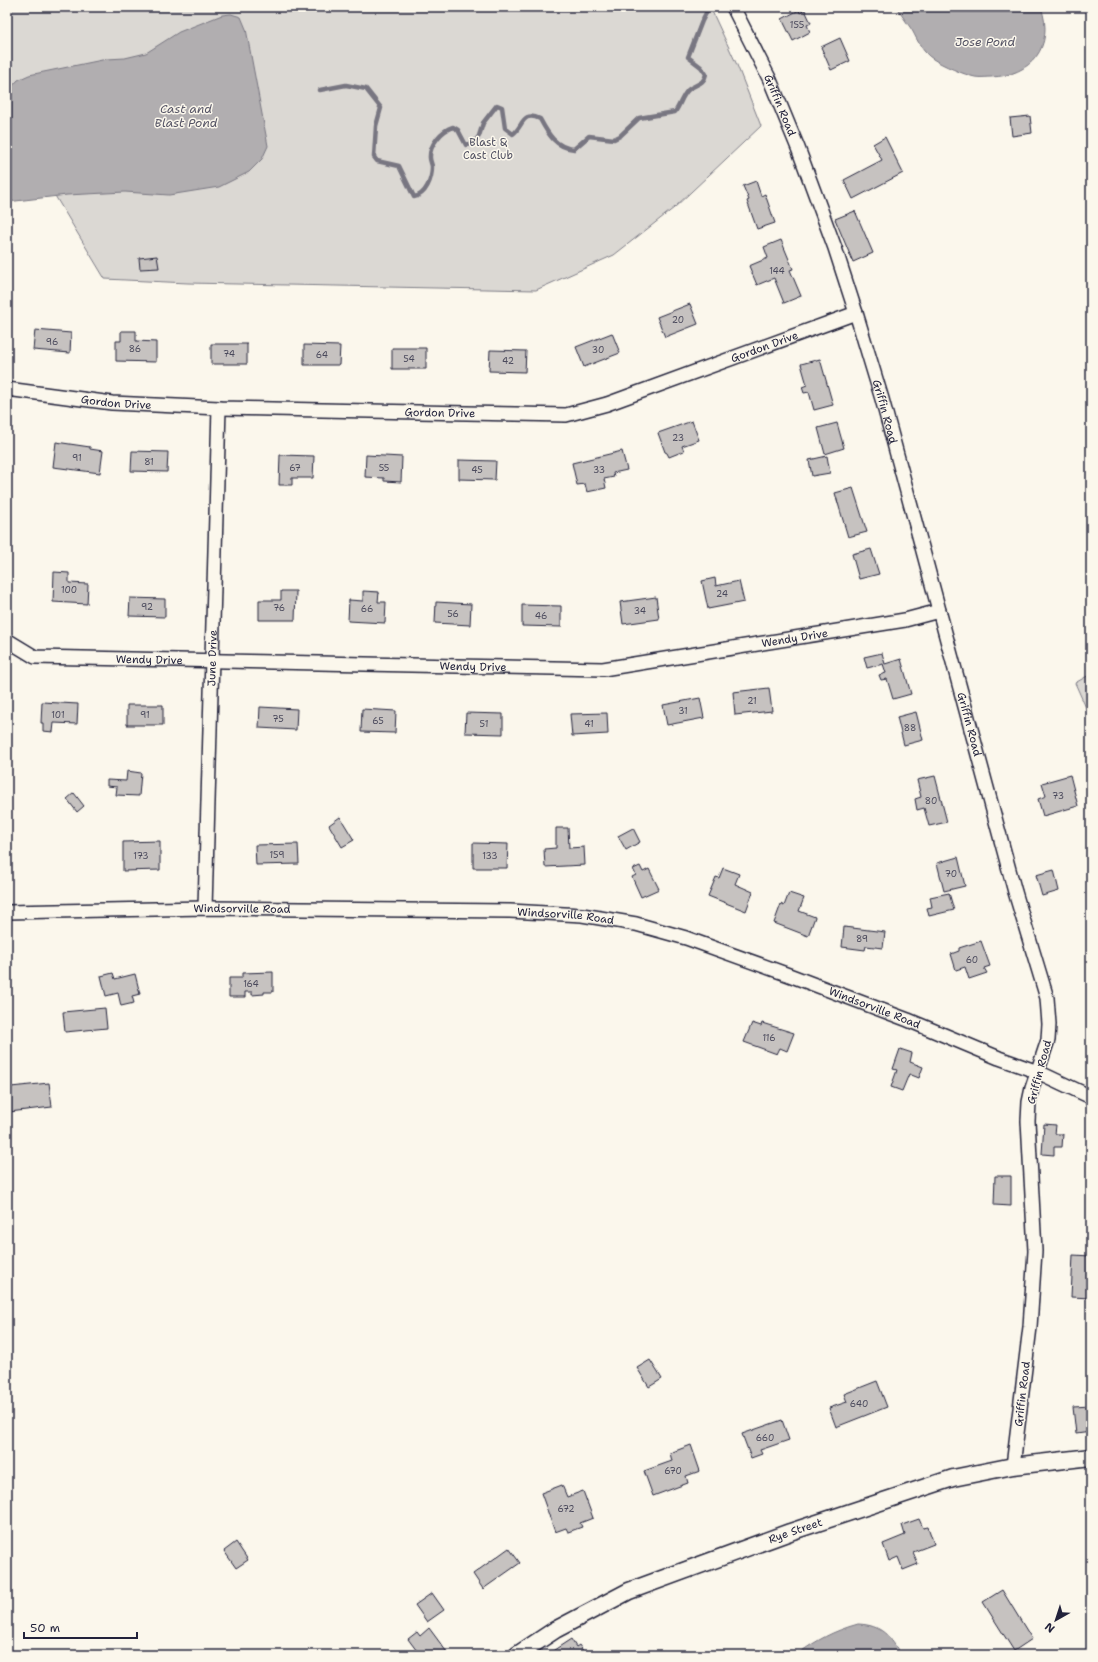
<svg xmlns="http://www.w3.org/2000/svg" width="1098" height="1662" font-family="'Shantell Sans',sans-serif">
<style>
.green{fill:#dbd8d3;stroke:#7e7d87}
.water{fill:#b1aeb0;stroke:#787681}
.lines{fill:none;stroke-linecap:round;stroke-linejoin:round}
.stream{stroke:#787681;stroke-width:4.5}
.building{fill:#c6c2c0;stroke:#22223b}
.minor-casing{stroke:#22223b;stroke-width:16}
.tertiary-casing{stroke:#22223b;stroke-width:19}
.minor{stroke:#fbf7ec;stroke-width:13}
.tertiary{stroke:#fbf7ec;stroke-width:16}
.labels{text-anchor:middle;stroke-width:3;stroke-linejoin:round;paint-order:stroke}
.number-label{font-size:9px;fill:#4b4a5c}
.street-label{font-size:11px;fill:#22223b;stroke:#fbf7ec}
.park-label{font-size:11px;fill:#505061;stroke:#fbf7ec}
.water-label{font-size:12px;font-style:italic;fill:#545364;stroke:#fbf7ec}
</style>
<rect width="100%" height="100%" fill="#fbf7ec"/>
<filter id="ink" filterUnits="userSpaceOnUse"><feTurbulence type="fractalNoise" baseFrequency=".025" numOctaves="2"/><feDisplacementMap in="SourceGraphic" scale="8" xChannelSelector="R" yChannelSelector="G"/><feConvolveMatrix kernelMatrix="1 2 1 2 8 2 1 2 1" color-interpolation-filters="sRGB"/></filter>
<g filter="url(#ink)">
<path class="green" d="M7,7H710L737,65L761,126L674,208L614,255L536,290L188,283L105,279L36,164H7Z
M1091,674V719L1075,683Z"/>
<path class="water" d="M896,7H1041C1055,47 1031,76 991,77C986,77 980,78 975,77C965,75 942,65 933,59C922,52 918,41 912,30C907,22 901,15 896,7Z
M231,14L241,17L246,29L268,146L262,159L249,172L219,187L169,195L125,192L67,195L7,202V92L18,80L29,75L107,59L125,58L146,53L179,32L222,15Z
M858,1624C882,1625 890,1636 901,1655H796C817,1640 833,1631 858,1624Z"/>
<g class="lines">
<path class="stream" d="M320,90L346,85L366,89L381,108L376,126L374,157L377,161L399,166L414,197C426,195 432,179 432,167C432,164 430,161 430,158C429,145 442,130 453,127L458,130L466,145L474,143L479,136L483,123L497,105L502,107L505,128L513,134C523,127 522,110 540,119C548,134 556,148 574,149L589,136L614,139L620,136L639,118L675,112C680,105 682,96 688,90C695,84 704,85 706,74L701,67L688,57L702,21L709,7"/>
</g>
<path class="building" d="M799,10L800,13L805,10L811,23L807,25L810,32L793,41L782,19Z
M840,38L850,61L831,70L821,47Z
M1030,116L1032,133L1012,136L1010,118Z
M885,137L903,173L853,199L844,180L882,160L873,144Z
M756,181L761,196L765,194L775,223L757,229L747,201L749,200L743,186Z
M855,211L873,253L853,262L835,219Z
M781,240L793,269L790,270L801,296L784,303L774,278L757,285L749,266L768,258L764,247Z
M157,256L159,268L140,269L139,258Z
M690,304L698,324L665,337L657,317Z
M35,330L71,333L70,353L33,350Z
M121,331H136V341L156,342V362L116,361V341H121Z
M612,333L620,353L584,367L576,347Z
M211,344H247V364H211Z
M304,345L340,346L339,365H304Z
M392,348H426V369H392Z
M490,350L526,351L525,372L489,371Z
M820,359L833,405L814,410L809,392L804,393L802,387L807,385L801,364Z
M692,421L699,440L682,446L684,451L669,457L667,453L665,452L658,433Z
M837,423L844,448L825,454L818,428Z
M56,442L90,447V449L103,451L100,473L53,467Z
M132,451L168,452L167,472L131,471Z
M622,451L627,470L613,473L614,477L604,479L606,488L587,492L585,484L577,485L572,463Z
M280,455L314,456L313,478H292V485H279Z
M366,455L402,457L401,482L384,481V478L365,477Z
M827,456L830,473L812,476L809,460Z
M459,460L496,461L495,480L459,479Z
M853,488L867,532L848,537L835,493Z
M871,549L879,574L859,579L852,554Z
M54,572L69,573V583L88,584L87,604L53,602Z
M715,578L716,586L739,581L744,602L708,609L702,581Z
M281,591H296L295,620H259V600H281Z
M363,591L379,592L378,602H386L385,623L348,621L349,600L363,601Z
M656,597L659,619L623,624L620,602Z
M130,598L165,599V617L129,616Z
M436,602L471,604L470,625L435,623Z
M522,605L561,606V627L522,626Z
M882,653L885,664L901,659L911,694L893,699L887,679L881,680L879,675L886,673L883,664L867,668L864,657Z
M769,688L772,711L735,715L733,692Z
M700,698L704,718L667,725L663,705Z
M42,702L78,704L77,724L54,723L53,732L43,731V723H41Z
M127,705H163V725H127Z
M260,707L297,709L296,730L259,728Z
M362,709L396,711L395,733L361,732Z
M916,712L923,740L904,745L897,717Z
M466,713L503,714V734L465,733Z
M607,713L608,734L572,736L570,714Z
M127,771L141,773L139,796L116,795L117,787L107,786V780L126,781Z
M1070,775L1078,806L1043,816L1038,799L1046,796L1042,783Z
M935,776L947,822L929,826L924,808L917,810L915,799L921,797L917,780Z
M74,793L84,806L77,812L67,799Z
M340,817L354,840L342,847L329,825Z
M556,828H568L569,848L584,847L585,865L545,867L544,849L556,848Z
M633,828L640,842L626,850L618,836Z
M160,841V870L123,871V842Z
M473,843L508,844L507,868H473Z
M298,844L299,864L256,865L255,845Z
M958,857L965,886L944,891L937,863Z
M640,866L643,872L649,869L659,889L641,897L632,877L636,875L633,869Z
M723,868L739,874L735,884L753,892L746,911L708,896L716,877L719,878Z
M1054,870L1059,891L1042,896L1036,875Z
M789,893L804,898L799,911L815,917L808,936L774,923L781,904L784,906Z
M949,893L954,910L929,916L927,908L932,907L930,897Z
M844,927L885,932L883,948L866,946L865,950L842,947Z
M981,941L990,966L984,968L987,973L969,979L965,967L956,970L951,954L959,951V948Z
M273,972V992H264V994L252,995V992H245V997H229V978H242V973Z
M113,973L115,979L135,974L140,994L132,996L134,1003L121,1006L118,993L106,996L101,976Z
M105,1008L107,1028L65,1032L63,1012Z
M752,1023L761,1026L762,1023L794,1033L787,1051L780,1048L777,1054L744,1042Z
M900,1049L912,1053L910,1062L923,1067L919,1078L909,1074L902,1091L891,1087L897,1070L893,1069Z
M7,1052L11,1087L49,1083L52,1107L9,1112L7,1097Z
M1044,1124L1056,1125L1055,1134H1063L1062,1147H1054V1155L1042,1154Z
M995,1176H1011V1206L994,1205Z
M1073,1255L1091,1256V1298L1071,1297Z
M650,1360L662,1379L649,1387L637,1368Z
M877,1381L887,1407L836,1427L829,1408L847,1402L844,1394Z
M1091,1406V1432L1076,1434L1073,1407Z
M782,1420L789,1440L760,1450L762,1454L751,1458L742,1434Z
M691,1445L700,1471L686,1476L688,1483L653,1496L644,1471L672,1461L670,1453Z
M562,1485L567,1497L583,1491L593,1518L580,1523L582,1527L568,1532L566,1528L555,1532L541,1493Z
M919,1519L923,1528L928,1527L934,1544L913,1552L918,1564L903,1570L898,1557L889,1561L883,1544L905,1535L902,1525Z
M236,1542L248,1560L236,1568L224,1551Z
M509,1548L520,1563L483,1589L473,1574Z
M1002,1590L1032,1639L1014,1651L983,1602Z
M432,1593L444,1610L427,1622L415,1605Z
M429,1628L449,1655H420L408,1639L417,1632L420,1636Z
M571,1639L576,1647L579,1645L586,1655H548V1654Z"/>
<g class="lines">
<defs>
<g id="minor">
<path id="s1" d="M733,7L770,80L798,148L835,248L856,313L882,399L1015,892L1047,998L1049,1024L1048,1040L1032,1088L1029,1102L1028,1121L1035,1251L1030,1327L1013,1466"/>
<path id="s2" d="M7,389L112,403L219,408L566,415L607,404L856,313"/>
<path id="s3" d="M7,640L35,657L603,669L905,620L939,611"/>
<path id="s4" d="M205,908L219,408"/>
<path id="s5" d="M7,912L205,908L510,911L582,915L636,924L686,938L789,975L908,1020L999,1058L1038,1072L1091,1097"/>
</g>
<g id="tertiary">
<path id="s6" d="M517,1655L555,1630L629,1591L790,1532L953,1478L1013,1466L1091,1457"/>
</g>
</defs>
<use href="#minor" class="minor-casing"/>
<use href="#tertiary" class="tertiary-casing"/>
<use href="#minor" class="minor"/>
<use href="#tertiary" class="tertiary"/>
</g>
</g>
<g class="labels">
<g class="number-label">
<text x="797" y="28">155</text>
<text x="777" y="274">144</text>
<text x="678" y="323">20</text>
<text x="52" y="345">96</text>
<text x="135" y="352">86</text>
<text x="598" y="353">30</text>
<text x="229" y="357">74</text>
<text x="322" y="358">64</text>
<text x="409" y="362">54</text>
<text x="508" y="364">42</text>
<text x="678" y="441">23</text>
<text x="77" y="461">91</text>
<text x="149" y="465">81</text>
<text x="295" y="471">67</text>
<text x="384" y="471">55</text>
<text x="477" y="473">45</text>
<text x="599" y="473">33</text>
<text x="69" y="593">100</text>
<text x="722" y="597">24</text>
<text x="147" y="610">92</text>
<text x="279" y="611">76</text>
<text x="367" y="612">66</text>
<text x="640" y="614">34</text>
<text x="453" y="617">56</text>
<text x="541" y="619">46</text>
<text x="752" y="704">21</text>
<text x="683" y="714">31</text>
<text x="58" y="718">101</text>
<text x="145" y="718">91</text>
<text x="278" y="722">75</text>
<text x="378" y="724">65</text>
<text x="484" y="727">51</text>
<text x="589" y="727">41</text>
<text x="910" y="731">88</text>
<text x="1058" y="799">73</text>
<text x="931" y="804">80</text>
<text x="277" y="858">159</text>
<text x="141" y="859">173</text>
<text x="490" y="859">133</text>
<text x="951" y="877">70</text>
<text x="862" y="942">89</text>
<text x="972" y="963">60</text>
<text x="251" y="987">164</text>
<text x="769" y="1041">116</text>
<text x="859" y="1407">640</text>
<text x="765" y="1441">660</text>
<text x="673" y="1474">670</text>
<text x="566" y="1512">672</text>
</g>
<g class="street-label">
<text dy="4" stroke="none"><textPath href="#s1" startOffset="109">Griffin Road</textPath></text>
<text dy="4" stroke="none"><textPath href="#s2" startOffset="770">Gordon Drive</textPath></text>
<text dy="4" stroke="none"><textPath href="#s2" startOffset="110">Gordon Drive</textPath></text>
<text dy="4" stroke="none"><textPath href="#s1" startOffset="433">Griffin Road</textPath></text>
<text dy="4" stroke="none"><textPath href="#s2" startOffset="434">Gordon Drive</textPath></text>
<text dy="4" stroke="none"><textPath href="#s3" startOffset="795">Wendy Drive</textPath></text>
<text dy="4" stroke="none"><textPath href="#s4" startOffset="250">June Drive</textPath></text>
<text dy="4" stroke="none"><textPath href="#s3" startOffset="147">Wendy Drive</textPath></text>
<text dy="4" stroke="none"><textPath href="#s3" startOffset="471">Wendy Drive</textPath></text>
<text dy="4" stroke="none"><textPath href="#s1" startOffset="757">Griffin Road</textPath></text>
<text dy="4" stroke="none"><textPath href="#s5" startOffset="235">Windsorville Road</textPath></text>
<text dy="4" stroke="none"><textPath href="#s5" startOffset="559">Windsorville Road</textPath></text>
<text dy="4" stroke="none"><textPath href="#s5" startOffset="883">Windsorville Road</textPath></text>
<text transform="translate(1039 1072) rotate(-75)" y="4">Griffin Road</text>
<text transform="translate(1022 1394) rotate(-83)" y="4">Griffin Road</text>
<text dy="4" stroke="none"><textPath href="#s6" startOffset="306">Rye Street</textPath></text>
</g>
<g class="park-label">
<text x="488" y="146">Blast &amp;<tspan x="488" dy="13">Cast Club</tspan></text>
</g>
<g class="water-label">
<text x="985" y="46">Jose Pond</text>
<text x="186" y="113">Cast and<tspan x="186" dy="14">Blast Pond</tspan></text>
</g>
</g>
<rect width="1098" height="1662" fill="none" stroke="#fbf7ec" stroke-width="24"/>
<rect x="12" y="12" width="1074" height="1638" fill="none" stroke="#22223b" stroke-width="1.5" filter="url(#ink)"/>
<g transform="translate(1056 1620) rotate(219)" stroke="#fbf7ec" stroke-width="3" paint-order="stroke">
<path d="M0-3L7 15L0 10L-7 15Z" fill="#22223b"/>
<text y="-6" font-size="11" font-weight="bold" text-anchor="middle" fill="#22223b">N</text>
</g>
<path d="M24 1632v6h113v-6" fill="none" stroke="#22223b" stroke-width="2"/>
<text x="30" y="1632" font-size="12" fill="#22223b" stroke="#fbf7ec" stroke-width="3" paint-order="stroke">50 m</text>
</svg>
